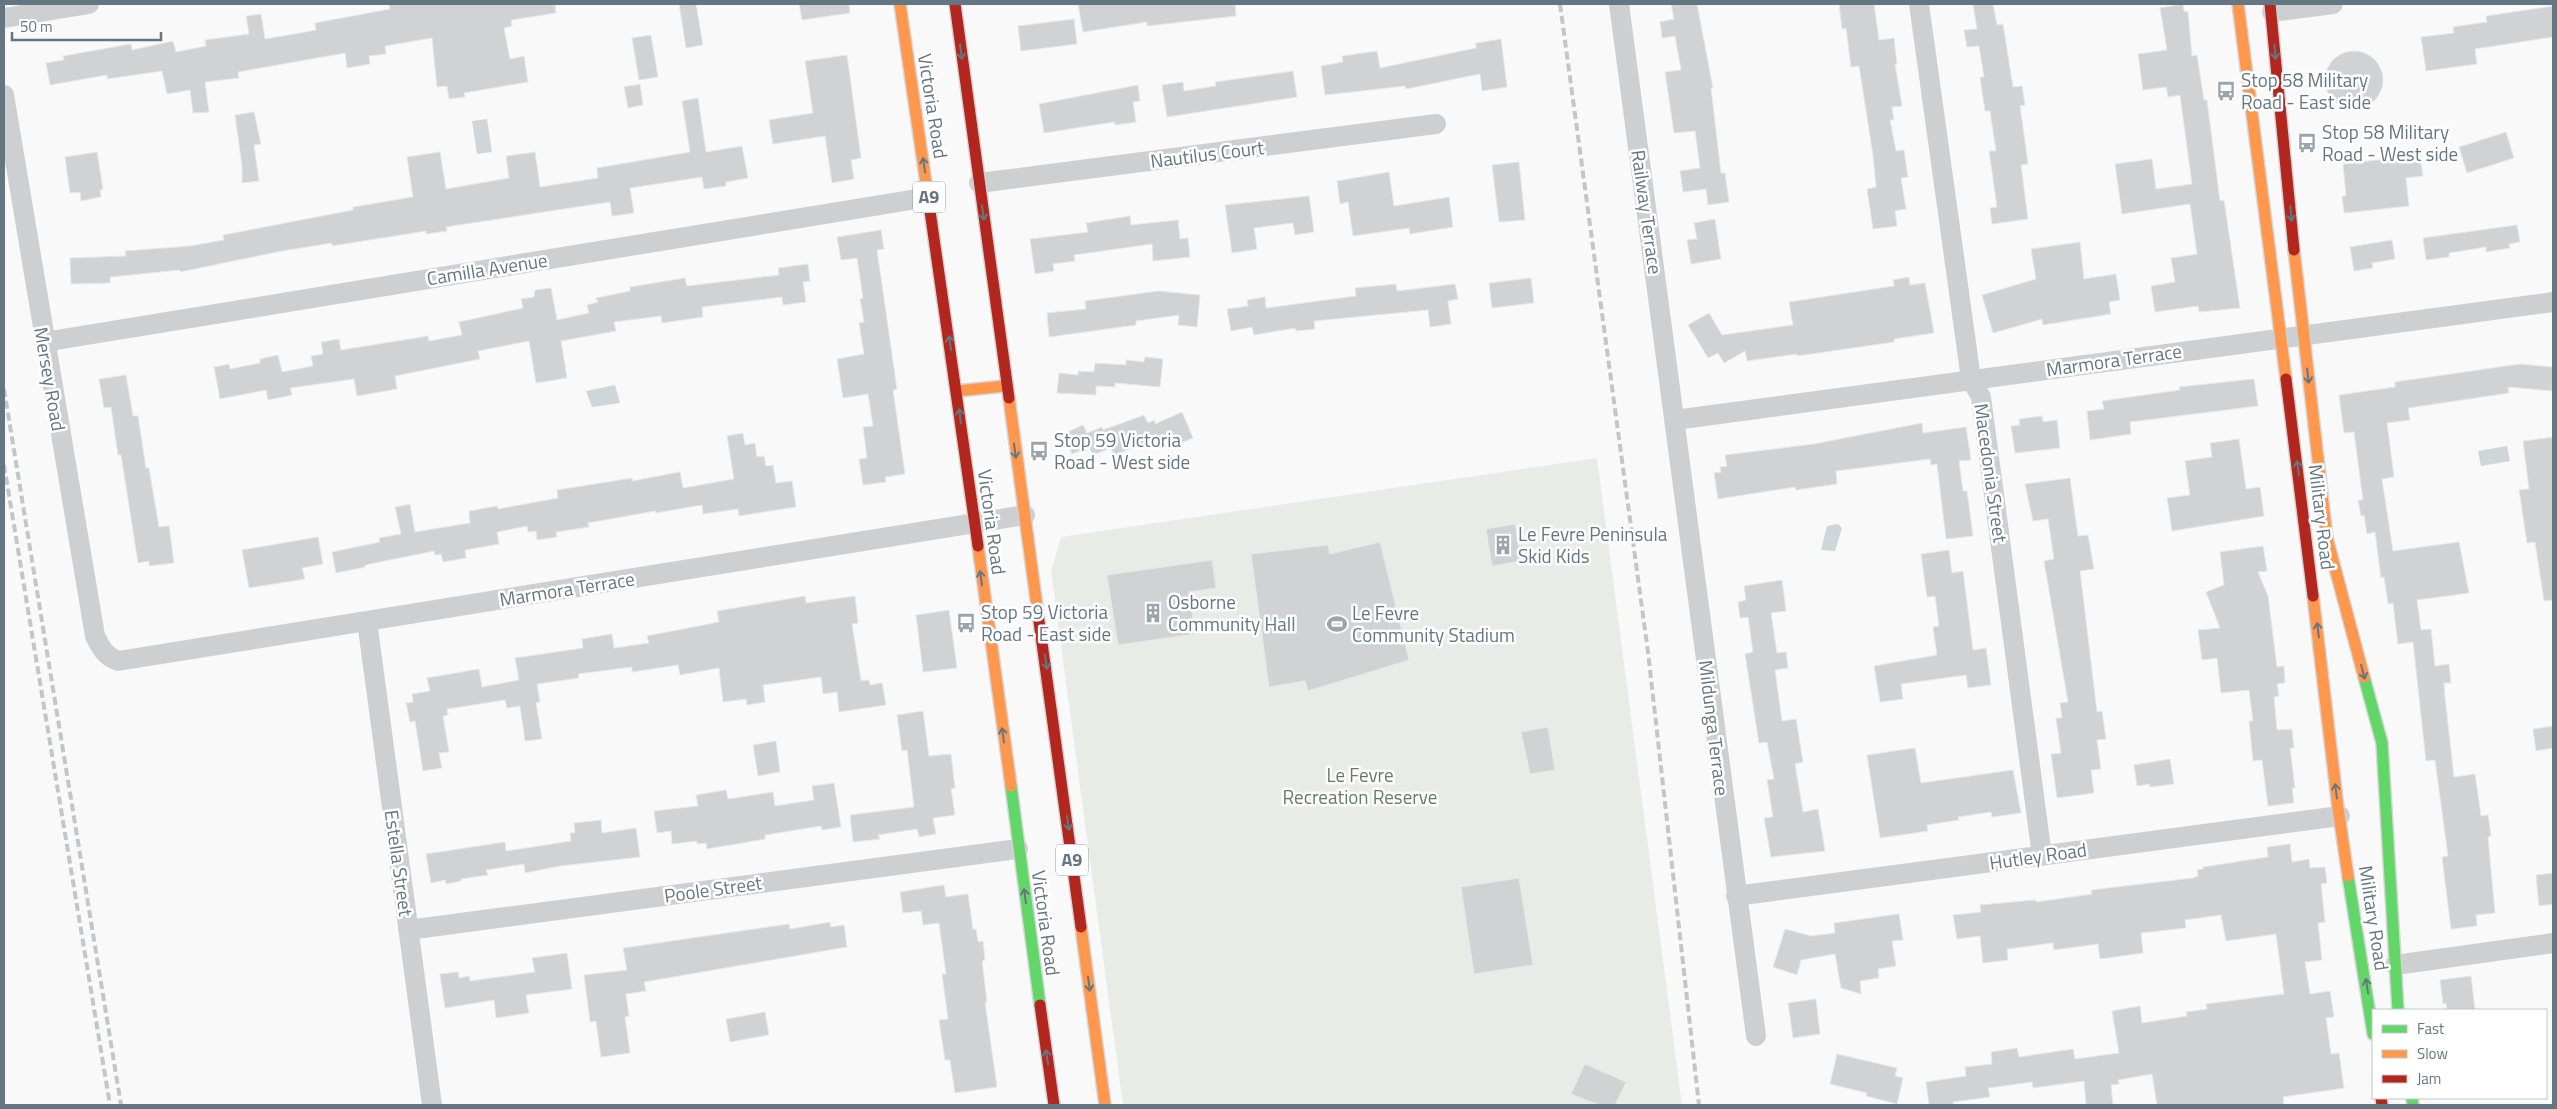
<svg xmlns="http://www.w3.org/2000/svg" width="2557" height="1109" font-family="'Titillium Web',sans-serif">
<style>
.green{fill:#e8ebe6}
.water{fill:#ced6d9}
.building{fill:#d0d2d3;stroke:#e8e8e8}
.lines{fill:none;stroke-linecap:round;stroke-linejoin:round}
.fast-casing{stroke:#d5d6d7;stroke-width:14}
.slow-casing{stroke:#d5d6d7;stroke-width:14}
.jam-casing{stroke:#d5d6d7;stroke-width:14}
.street{stroke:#cecfd0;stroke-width:20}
.fast{stroke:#63d668;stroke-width:11}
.slow{stroke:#ff974d;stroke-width:11}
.jam{stroke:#b3261e;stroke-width:11}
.rail{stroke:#c3c5c6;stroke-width:4;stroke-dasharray:8 4;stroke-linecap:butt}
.oneway{stroke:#657683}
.labels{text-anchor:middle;stroke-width:5;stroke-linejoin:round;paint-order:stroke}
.shield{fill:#fff;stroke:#939fa8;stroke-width:1}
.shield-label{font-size:18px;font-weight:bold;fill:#657683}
.poi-label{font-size:19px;fill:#657683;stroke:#fff;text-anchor:start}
.street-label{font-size:19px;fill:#657683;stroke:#fff}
.park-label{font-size:19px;fill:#687a64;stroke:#fff}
</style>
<rect width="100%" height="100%" fill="#f9f9f9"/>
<path class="green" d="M1597,458L1682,1105H1123L1051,571L1061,537Z"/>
<path class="water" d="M487,119L492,152L477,154L472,121Z
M615,385L620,403L592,407L586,391Z
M2507,446L2510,461L2481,466L2478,451Z
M1838,524L1842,528L1835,551L1821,550L1827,526Z"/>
<path class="building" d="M389,4H555L556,13L511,20L512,26L504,28L510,59L524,56L528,82L464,93L465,97L449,99L447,86L437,87L432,38L385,46L386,54L369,56L370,64L347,68L345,53L238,72L239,78L205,82L209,112L193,113L190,90L167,94L162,71L107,79V75L50,85L46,63L64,60L63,56L131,44L132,50L173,41L176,52L206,46L205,40L249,34L246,16L261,14L265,39L300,33L316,30L315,23L390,9Z
M679,4H696L703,45L686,48Z
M799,4H849L850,13L802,20Z
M1078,4H1235L1236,16L1147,26V22L1083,32Z
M1671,4H1697L1713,88H1711L1721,173H1725L1729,202L1708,205L1706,189L1683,192L1680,171L1700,168L1695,131L1674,133L1665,72L1681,70L1675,36L1662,38L1660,22L1674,19Z
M1839,4H1874L1879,40L1894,38L1897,64H1895L1902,106L1892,107L1894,120H1890L1896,151L1904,150L1908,177L1901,178L1906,209L1895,211L1897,226L1873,229L1867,189L1876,187L1873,155L1859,66L1851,67L1846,28L1842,29Z
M1973,4H1993L1997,25L2003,24L2013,87L2022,86L2025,105L2020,106L2028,164L2021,165L2028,219L1992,224L1990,208L1997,207L1989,151H1996L1990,111H1985L1980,77H1984L1979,46L1967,47L1964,30L1977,29Z
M2183,4L2184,11L2188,12L2192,56L2197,55L2204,100H2207L2220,201L2224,200L2240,308L2199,312L2198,306L2155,312L2151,286L2175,282L2171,258L2197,254L2190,204L2122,214L2115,164L2152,159L2156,189L2192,184L2180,95L2168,97L2166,87L2143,90L2138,54L2167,50L2160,8Z
M2553,6V37L2475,49L2477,64L2426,71L2421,37L2454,33L2453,27L2487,22L2486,16Z
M1074,19L1077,44L1021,51L1018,26Z
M651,35L658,77L639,80L632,38Z
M1501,39L1507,87L1482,91L1480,74L1406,89L1405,86L1325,95L1321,66L1343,62L1342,56L1377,51L1380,68L1476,48V43Z
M2325 80a29 29 0 1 1 58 0a29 29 0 1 1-58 0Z
M847,55L861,158L851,160L854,179L832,183L825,136L773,144L769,120L813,113L805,61Z
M1293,71L1297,97L1167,117L1162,85L1183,82L1184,91L1216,86L1215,82Z
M640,84L643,105L628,108L624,87Z
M1138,85L1140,101L1133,102L1136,122L1115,125L1114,122L1044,133L1039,104Z
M698,98L706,152L742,146L748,178L726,182V186L704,189L702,177L630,188L634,213L612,216L610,202L446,227L447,231L426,234V231L332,246V243L282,251L180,272V270L110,277V283L71,284L70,258L126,256L125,251L190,246L224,240L223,235L353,210V207L413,197L407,157L440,152L446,189L509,178L506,156L535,152L540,187L598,178L597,168L690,152L682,101Z
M254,112L261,144L254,145L259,181L242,183V166L235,115Z
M2506,132L2514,158L2467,173L2459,147Z
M97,152L103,189L100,190L101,197L81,201L80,192L70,193L65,157Z
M2420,155L2423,176L2406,178L2409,206L2344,213L2342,196H2346L2343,164Z
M1519,162L1525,220L1499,222L1492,165Z
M1389,172L1394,206L1449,197L1453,227L1410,234L1409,228L1353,236L1348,202L1340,204L1337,181Z
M1309,196L1314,232L1295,235L1293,223L1254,228L1257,249L1232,253L1225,205Z
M1130,216L1131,225L1178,220L1180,239L1188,238L1190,257L1153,261L1152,244L1074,255L1075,261L1053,264L1054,271L1035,274L1030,239L1088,232L1086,223Z
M1715,219L1721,259L1691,264L1687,240L1697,239L1694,223Z
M2517,225L2520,242L2509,244L2510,248L2486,252V247L2449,253V257L2426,260L2423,238Z
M881,230L884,249L877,250L897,389L893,390L905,474L885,477L886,482L863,485L859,459L867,458L863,427L873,426L868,394L843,398L837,359L864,354L859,323L864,322L860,299L863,298L857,258L841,260L837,237Z
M2392,240L2395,259L2372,263L2373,268L2354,271L2350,247Z
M2080,242L2084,279L2116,274L2120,300L2109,302L2111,314L2043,325L2042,319L1993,333L1982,295L2036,279L2031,249Z
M808,264L810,281L803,282L806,302L783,305L782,297L702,307L703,317L662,323L661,316L614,322L616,331L561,341L567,378L536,383L529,341L478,351L480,359L395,376L397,389L357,396L354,379L290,388L292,395L268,400L266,390L220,399L214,367L229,364L230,369L260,363V359L278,355L282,372L313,366L311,356L323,354L321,342L339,339L341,350L428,336L429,341L462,335L459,322L523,308L521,299L534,297L535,290L551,288L557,320L589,313L587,305L598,302L596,298L630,291V287L685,278L687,286L779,275L778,268Z
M1909,277L1910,285L1925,283L1934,333L1894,339V342L1797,356V354L1747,361L1745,351L1724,363L1718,353L1708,358L1688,325L1709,313L1722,335L1793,325L1789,302L1894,286L1893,280Z
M1531,278L1534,303L1492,308L1489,283Z
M1396,284L1397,291L1455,284L1458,299L1448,301L1451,324L1430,327L1428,310L1314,321L1315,329L1296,331L1295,328L1254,335L1252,327L1231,331L1227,309L1248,306L1247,300L1265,297L1266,308L1356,296L1355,288Z
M1158,291L1200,295L1197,327L1178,325L1179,315L1136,321V325L1049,337L1047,313L1086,309L1085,301Z
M1145,357L1163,359L1160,387L1115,383V387L1096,386V395L1057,393L1059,373L1078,375V371L1094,372L1095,363L1126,365V360L1144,362Z
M2520,364L2553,367L2552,391L2508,387L2509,393L2408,408L2410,420L2387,423L2394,477L2382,479L2393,551L2459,542L2469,593L2417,600L2421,630L2431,629L2435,666L2449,664L2451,683H2444L2445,697L2454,777L2475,774L2481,816L2488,815L2491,836L2488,837L2495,913L2476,915L2477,926L2451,929L2442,857L2448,856L2435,760L2426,761L2413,642L2398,644L2393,603L2388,604L2384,577L2381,578L2375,532L2367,534L2364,515L2361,516L2358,500H2363L2354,432L2344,433L2339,395L2395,387V382Z
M126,375L133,416H138L146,468H149L159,527L169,526L174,563L149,566V561L138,563L121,455H118L111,407L104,408L99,379Z
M2254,379L2258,406L2130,422L2131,434L2090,440L2087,411L2104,409L2102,401L2180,390L2179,387Z
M1182,412L1193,438L1176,445L1172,438L1155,445L1152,439L1114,456L1111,448L1093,455L1089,447L1072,454L1063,434L1083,425L1087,433L1102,427L1103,430L1144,415L1148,423L1155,420V424Z
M2042,416L2043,422L2057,420L2060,448L2015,453L2011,426L2020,425L2019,419Z
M1922,423L1923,433L1966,427L1971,460L1959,461L1963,491H1967L1973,536L1946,539L1937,464L1931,465L1930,459L1836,471L1837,484L1796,490L1795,487L1718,499L1714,473L1721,472L1720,467L1727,466L1725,455L1814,444Z
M743,433L745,445L755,443L757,457L764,456L766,466L773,465L776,483L792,481L796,507L739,516L738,509L703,514L702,505L656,513L655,511L588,523L589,527L556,532L557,537L537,540L536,531L528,532L527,526L497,532L499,544L465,550L466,558L443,562L441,554L435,555L434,551L365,565V567L336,573L332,552L380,542L379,538L401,534L395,507L410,504L415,532L470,523L469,511L497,506L498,509L558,498L557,490L632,478V481L680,472L683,488L734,479L727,436Z
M2553,437V600L2544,601L2535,542L2527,543L2519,490L2529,489L2523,441Z
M2239,439L2246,489L2260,487L2264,516L2172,531L2167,498L2190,495L2185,461L2212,457L2210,443Z
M2070,478L2078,536L2088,535L2094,569L2080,571L2097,712L2102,711L2106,739L2097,740L2101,769L2091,770L2094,793L2057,798L2051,754L2061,753L2056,718H2062L2060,703L2068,702L2044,561L2054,559L2048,519L2033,521L2025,484Z
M1515,524L1521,561L1492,566L1486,529Z
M318,537L323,564L302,568L305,579L249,588L242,550Z
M1380,542L1409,660L1308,691L1305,681L1269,687L1251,554L1328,545L1330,554Z
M2263,546L2267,571L2258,572L2268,596L2277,667L2284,666L2285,683L2277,684L2279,696L2274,697L2277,730L2292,729L2294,748H2290L2295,788H2292L2294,803L2268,806L2262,760L2253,761L2249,721H2253L2249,690L2221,693L2217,658L2202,660L2198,630L2220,628L2206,592L2224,585L2220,552Z
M1949,550L1952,573L1963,571L1973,650L1986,648L1991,685L1968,688L1966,675L1901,684L1903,699L1880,702L1874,666L1937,655L1933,627L1939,626L1935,596L1927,597L1921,554Z
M1212,560L1216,588L1189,592L1195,634L1118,645L1107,575Z
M1782,580L1786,611L1771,613L1777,653L1786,652L1788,668L1775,670L1782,721L1796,719L1803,762L1795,764L1803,812L1818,809L1825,851L1771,857L1764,818L1773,817L1767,780L1774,779L1767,742L1759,743L1745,654L1753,652L1748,617L1740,618L1738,602L1746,600L1744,586Z
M805,596L806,603L855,596L858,623L852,624L861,681L869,680L870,685L882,683L886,705L839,712L837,692L823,694L821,677L763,685L765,702L747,705L746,699L723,702L719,668L680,675L678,665L632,672V667L578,674L579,678L537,684L540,702L536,703L542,739L525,741L520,706L507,708L505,700L447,709L448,715L443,716L449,752L439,753L442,768L423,771L415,721L410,722L406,703L413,702L412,694L430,691L427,678L479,669L482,687L519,680L515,658L583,648L582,639L612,634L614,648L649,643L647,636L719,622L717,611Z
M949,610L957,668L923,672L916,615Z
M923,711L929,756L951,754L955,788L951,789L955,815L933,818L936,834L919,837L917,829L878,835L880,839L853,842L850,815L914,807L907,750L902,751L897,715Z
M2553,726V748L2536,751L2533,729Z
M1548,727L1555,770L1530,774L1521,732Z
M776,741L780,772L758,776L753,745Z
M1915,748L1921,783L2013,770L2021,813L1992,817L1991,812L1958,817L1959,820L1927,825L1928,831L1880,838L1867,755Z
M2170,759L2174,784L2150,787V784L2137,786L2134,765Z
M834,783L841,827L822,830L821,826L765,835V839L707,849L706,843L697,844V841L672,844L671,831L657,833L654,811L698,806L696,795L726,790L728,799L773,792L775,806L814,800L812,786Z
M601,820L602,833L636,828L640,857L560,866L525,873L524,864L486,870L488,875L461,879V881L446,884L445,880L431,883L426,854L505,842L506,851L571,841L570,833H575L574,823Z
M2290,844L2292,862L2309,859L2310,868L2325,867L2327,883L2321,884L2325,922L2318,923L2322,960L2305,962L2310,994L2330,991L2334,1017L2326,1018L2331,1054L2339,1053L2344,1088L2283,1097L2284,1105H2157L2152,1074L2118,1080L2119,1084L2111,1085L2113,1105H2086L2084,1081L2033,1088L2032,1082L1988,1088L1990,1097L1953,1102V1105H1929L1926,1082L1966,1076L1965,1067L1992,1064L1991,1052L2017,1048L2019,1057L2073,1049L2075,1059L2119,1053L2112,1011L2140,1006L2142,1023L2187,1016L2186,1012L2207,1009L2206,1004L2284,994L2276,934L2226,941L2221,915L2185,920L2186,928L2141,933L2143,953L2100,959L2098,944L2054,950L2053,943L2007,949L2008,960L1983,963L1980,936L1957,939L1953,915L1981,912L1980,905L2035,900L2036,902L2092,894L2091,890L2193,878L2198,876L2197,870L2203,869V867L2268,857L2267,847Z
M2553,873V904L2539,906L2536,875Z
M1519,878L1533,965L1474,974L1461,887Z
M944,885L946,897L968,894L973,929H976L978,942L983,941L985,960L982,961L987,1002H985L997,1087L955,1093L950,1060H945L939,1020L948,1019L942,974H946L939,923L923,925L921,911L903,913L900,892Z
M1899,914L1903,940L1892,941L1896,966L1878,969L1879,978L1860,981L1861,994L1841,988L1835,954L1801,960L1797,975L1773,967L1785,929L1811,936L1835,933L1834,923Z
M830,922L831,927L844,925L847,947L644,982L646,991L626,994L629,1016L625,1017L630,1053L601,1057L596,1021L590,1022L584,975L627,970L623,948L789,924L790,929Z
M567,953L572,989L526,995L529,1013L496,1018L494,1000L445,1008L440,974L458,972L459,978L469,976L470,981L535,972L532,958Z
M2471,976L2475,1010H2447L2446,1003L2443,1004L2440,980Z
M1816,999L1820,1034L1793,1038L1788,1003Z
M765,1012L769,1035L730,1042L726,1019Z
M1837,1054L1897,1068L1895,1076L1903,1078L1897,1104L1866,1096L1867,1093L1830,1084Z
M1585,1064L1626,1082L1615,1105H1599L1571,1094Z"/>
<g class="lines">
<defs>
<path id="fast" d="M2364,677L2382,743L2398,1010
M1011,786L1040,1005
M2348,876L2373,1034
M2412,1098L2413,1105"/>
<path id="slow" d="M900,4L927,190
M2238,4L2286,379
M2294,250L2327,538L2364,677
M957,391L1005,386
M1009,398L1038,614
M978,546L1011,786
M2313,596L2338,808L2348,876
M1081,927L1105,1105"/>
<path id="jam" d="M955,4L1009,398
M2270,4L2294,250
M927,190L978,546
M2286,379L2313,596
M1038,614L1081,927
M1040,1005L1054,1105
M2381,1098L2382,1105"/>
</defs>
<use href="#fast" class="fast-casing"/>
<use href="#slow" class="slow-casing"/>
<use href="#jam" class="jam-casing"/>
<path class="street" d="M1619,4L1756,1036
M1919,4L1971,379L1981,397L2042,856
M2272,12L2333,4
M4,18L89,4
M4,95L95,636C101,648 105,656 118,661L1025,515
M979,183L1436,124
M44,342L929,197
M1675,420L2553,302
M367,621L432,1105
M1736,896L2340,816
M408,930L1018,849
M2395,965L2553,943"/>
<use href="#fast" class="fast"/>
<use href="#slow" class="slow"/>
<use href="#jam" class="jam"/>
<path class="rail" d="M1560,4L1648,652L1699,1105
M4,389L121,1105
M4,465L110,1105"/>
</g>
<defs><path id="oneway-shaft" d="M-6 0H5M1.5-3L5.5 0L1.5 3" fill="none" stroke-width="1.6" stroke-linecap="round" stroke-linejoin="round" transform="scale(1.25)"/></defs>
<g class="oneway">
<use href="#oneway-shaft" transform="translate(961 52) rotate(82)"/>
<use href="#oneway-shaft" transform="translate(2275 52) rotate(85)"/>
<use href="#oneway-shaft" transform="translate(924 165) rotate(-99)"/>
<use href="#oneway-shaft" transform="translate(983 213) rotate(82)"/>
<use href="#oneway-shaft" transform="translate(2291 214) rotate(85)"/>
<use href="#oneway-shaft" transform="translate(950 343) rotate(-98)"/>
<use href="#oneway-shaft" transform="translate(2308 376) rotate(83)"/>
<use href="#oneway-shaft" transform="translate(960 416) rotate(-97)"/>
<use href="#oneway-shaft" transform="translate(1015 451) rotate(82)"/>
<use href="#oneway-shaft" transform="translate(2298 468) rotate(-97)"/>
<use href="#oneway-shaft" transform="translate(981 578) rotate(-98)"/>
<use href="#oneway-shaft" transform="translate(2318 630) rotate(-97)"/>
<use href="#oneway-shaft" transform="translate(1046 662) rotate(82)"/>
<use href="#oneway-shaft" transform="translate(2363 672) rotate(75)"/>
<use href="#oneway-shaft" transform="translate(1003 735) rotate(-98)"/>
<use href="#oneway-shaft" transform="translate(2336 791) rotate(-97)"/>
<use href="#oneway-shaft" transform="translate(1068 823) rotate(82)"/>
<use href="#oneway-shaft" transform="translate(1025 896) rotate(-98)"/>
<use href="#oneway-shaft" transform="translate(1089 984) rotate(82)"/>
<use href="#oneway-shaft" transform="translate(2367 986) rotate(-99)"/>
<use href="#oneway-shaft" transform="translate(1047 1057) rotate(-98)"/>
</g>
<defs>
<symbol id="bus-bare" viewBox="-9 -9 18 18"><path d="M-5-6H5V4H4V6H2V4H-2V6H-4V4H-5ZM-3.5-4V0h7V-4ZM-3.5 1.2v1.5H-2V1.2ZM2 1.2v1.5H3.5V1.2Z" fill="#99a4ac" stroke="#fff" stroke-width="2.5" paint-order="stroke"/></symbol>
<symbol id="building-bare" viewBox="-9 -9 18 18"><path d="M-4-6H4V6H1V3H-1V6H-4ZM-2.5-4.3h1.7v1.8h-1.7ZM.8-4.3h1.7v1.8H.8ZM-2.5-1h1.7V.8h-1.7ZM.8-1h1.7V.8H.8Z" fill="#99a4ac" stroke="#fff" stroke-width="2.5" paint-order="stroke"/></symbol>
<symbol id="stadium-bare" viewBox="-9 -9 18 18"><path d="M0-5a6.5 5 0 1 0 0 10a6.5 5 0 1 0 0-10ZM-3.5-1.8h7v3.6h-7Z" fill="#99a4ac" stroke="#fff" stroke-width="2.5" paint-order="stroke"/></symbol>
</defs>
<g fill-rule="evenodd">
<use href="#bus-bare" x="2212" y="77" width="28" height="28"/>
<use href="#bus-bare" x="2293" y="129" width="28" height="28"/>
<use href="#bus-bare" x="1025" y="437" width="28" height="28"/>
<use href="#building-bare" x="1489" y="531" width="28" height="28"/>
<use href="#building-bare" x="1139" y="599" width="28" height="28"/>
<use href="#bus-bare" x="952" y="609" width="28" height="28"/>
<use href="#stadium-bare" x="1323" y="610" width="28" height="28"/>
</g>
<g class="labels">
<g class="shield">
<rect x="913" y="181.5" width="32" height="31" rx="4"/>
<rect x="1056" y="844.5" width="32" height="31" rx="4"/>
</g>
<g class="shield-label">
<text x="929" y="203">A9</text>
<text x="1072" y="866">A9</text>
</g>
<g class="poi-label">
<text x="2241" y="87">Stop 58 Military<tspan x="2241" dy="22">Road - East side</tspan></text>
<text x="2322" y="139">Stop 58 Military<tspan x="2322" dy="22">Road - West side</tspan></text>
<text x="1054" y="447">Stop 59 Victoria<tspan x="1054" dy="22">Road - West side</tspan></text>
<text x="1518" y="541">Le Fevre Peninsula<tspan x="1518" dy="22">Skid Kids</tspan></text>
<text x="1168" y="609">Osborne<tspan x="1168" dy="22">Community Hall</tspan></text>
<text x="981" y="619">Stop 59 Victoria<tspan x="981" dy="22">Road - East side</tspan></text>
<text x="1352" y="620">Le Fevre<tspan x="1352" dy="22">Community Stadium</tspan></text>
</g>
<g class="street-label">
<text transform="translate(933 106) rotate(81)" y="7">Victoria Road</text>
<text transform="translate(1207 154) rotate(-7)" y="7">Nautilus Court</text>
<text transform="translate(1647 212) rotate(82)" y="7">Railway Terrace</text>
<text transform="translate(487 269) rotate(-9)" y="7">Camilla Avenue</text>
<text transform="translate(2114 360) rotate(-8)" y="7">Marmora Terrace</text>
<text transform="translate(50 379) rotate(80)" y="7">Mersey Road</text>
<text transform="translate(1991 473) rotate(82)" y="7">Macedonia Street</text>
<text transform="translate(2322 517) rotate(83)" y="7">Military Road</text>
<text transform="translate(992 522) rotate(82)" y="7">Victoria Road</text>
<text transform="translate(567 589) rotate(-9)" y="7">Marmora Terrace</text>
<text transform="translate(1714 728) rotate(83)" y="7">Mildunga Terrace</text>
<text transform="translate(2038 856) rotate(-8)" y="7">Hutley Road</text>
<text transform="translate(399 863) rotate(82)" y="7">Estella Street</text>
<text transform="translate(713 889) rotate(-8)" y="7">Poole Street</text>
<text transform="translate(2374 918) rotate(81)" y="7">Military Road</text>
<text transform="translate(1046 923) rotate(82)" y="7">Victoria Road</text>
</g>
<g class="park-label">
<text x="1360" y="782">Le Fevre<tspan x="1360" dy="22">Recreation Reserve</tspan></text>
</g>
</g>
<rect width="2557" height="1109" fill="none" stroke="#657683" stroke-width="10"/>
<rect x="2372" y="1009" width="175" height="90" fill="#ffffff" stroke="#c1c8cd"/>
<rect x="2382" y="1025" width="25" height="8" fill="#63d668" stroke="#c1c8cd"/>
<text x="2417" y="1034" font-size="15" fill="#657683">Fast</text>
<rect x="2382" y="1050" width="25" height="8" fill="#ff974d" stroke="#c1c8cd"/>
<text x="2417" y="1059" font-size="15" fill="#657683">Slow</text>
<rect x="2382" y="1075" width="25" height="8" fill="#b3261e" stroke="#c1c8cd"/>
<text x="2417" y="1084" font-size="15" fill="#657683">Jam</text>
<path d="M12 32v8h149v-8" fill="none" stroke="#657683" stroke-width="2.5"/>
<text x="20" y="32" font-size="15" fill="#657683" stroke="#ffffff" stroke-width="4" paint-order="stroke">50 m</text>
</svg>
